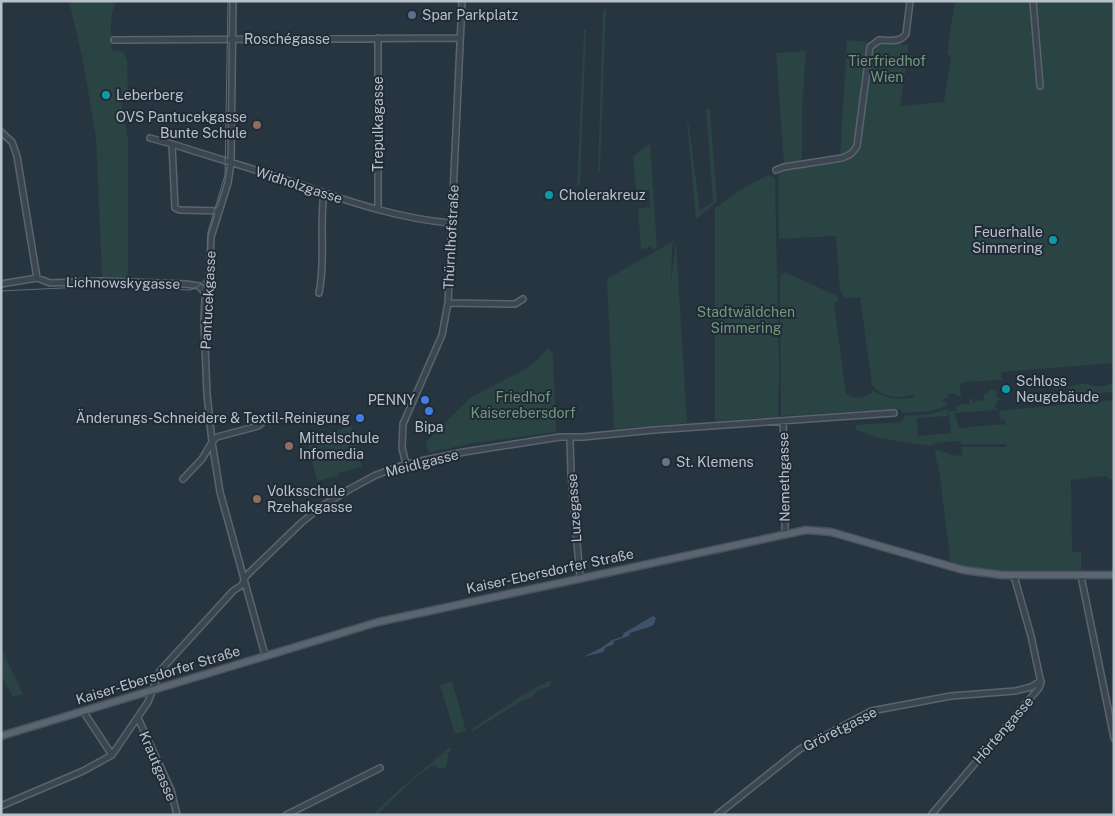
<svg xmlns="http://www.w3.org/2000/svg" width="1115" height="816" font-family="'Public Sans',sans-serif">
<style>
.green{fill:#2a4343;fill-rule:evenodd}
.water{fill:#3e536a}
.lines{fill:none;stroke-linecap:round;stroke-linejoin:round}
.minor-casing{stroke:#5a646e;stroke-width:8}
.major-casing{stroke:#48525d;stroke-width:9}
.minor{stroke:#3c4651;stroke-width:5}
.major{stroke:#5a6571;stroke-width:6}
.tram{stroke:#5e6b78;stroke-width:1}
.service-dot{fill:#5c6f8a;stroke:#202b37;stroke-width:2}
.culture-dot{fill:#0f9aa8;stroke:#202b37;stroke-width:2}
.education-dot{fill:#8d6e63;stroke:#202b37;stroke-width:2}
.shop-dot{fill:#3f7fe0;stroke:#202b37;stroke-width:2}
.worship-dot{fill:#6b7280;stroke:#202b37;stroke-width:2}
.labels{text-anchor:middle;stroke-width:4;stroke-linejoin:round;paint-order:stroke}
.poi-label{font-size:14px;fill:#b9c1cb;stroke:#202b37;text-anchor:start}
.street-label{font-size:14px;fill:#b9c1cb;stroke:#202b37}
.park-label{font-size:14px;fill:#719b77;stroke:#202b37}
</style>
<rect width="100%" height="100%" fill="#273541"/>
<path class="green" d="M69,1H115L111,20V50L124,52L127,61L128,100L121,101L128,140V278L102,277L96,137L83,61Z
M955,1H1114V363L1001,372L1002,380L962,382L960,385L961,396H956V393L948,394V397L943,399V401L949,405L931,411L902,413L899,409L781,416L780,279L781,275L785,272L837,296L839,301L834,303L846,394C855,399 863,399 872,393L873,390C886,399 899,401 914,397L913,395C898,399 883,398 872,385L860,297L844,298L842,292H840L836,236L779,239L778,182L779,174L786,169L845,159L856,152L872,48L881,42L909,45L900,106L944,102L951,56L947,54Z
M606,8L600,171L598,172L603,11Z
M584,30H586L580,185L577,186Z
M847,40L870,42L855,148L848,154L840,157Z
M806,51L802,111V162L784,164L776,53Z
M710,108L717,202L696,219L687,122L689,126L700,211L713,201L706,110Z
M650,144L657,248L652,250L651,246L641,250L638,209L650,207L649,190L636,191L633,156Z
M768,175L775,178L779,371L778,417L715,421V208L744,188Z
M674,241L672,246L671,283L676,241L687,423L614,429L607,279Z
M548,348L553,354L556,432L469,444L428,453L426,442L471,397L520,372L538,359Z
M1114,382V392L1077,395L1076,393L1067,394V387L1086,383C1093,389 1106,386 1114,382Z
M994,389L997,392V398L1003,400H998L994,406L998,410L954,413V417H956L959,428L1003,424L1006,426L1005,419L1000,420L999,411L1005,410L1114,400V479L1110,480L1107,476L1071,480L1072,552H1081V576L1002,575L951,567L940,477L935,453L936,450L957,456L963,455L961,447H1006V444H961L960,441L936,443L931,446L879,438L856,430L855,425L901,422L904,419V416L931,414L948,409L950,412L957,410L956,406L961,404H970L969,400L972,398L973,403H975V401L984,400L983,394L989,392V390ZM947,413H949L951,433L918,436L917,418L947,416Z
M352,426L362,467L338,473L339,476L317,481L310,452L332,446L310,451L307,438Z
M1,648L23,694L13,697L1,674Z
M452,681L466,731L455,734L440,685Z
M548,681H552L549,687L540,689L530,698L518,703L472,732L473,728L523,695Z
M450,747L452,749L449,752L446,767L440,769L433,765L415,778L377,815H373C397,789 424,770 450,747Z"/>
<path class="water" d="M653,616L656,618L654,624L652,626L630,633L629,636L614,641L613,645L606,647L603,652L583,657L601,648L612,640L622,637L624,633Z"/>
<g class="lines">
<defs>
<path id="minor" d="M233,1L231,163L228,183L211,237L210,271L205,299L204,321L207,394L212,442L220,492L265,655
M1033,1L1040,86
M114,40L460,38
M1,132L12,142L17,156L37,278
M150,138L172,144C218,159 265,172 310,188C356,204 403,219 451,223
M172,144L175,208L180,210L219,211
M776,170L784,167L842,158C850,155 853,153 857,146L870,47L879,40C889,40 900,43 906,34L910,1
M378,209V38
M37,278L50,283L101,281L186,284L199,286L206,294
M1,284L37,278
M319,293C326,260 319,226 324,193
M448,303L515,304L523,299
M783,421L785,472V533
M570,438L571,473L580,577
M406,464L402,448L403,424L442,335L448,303L462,1
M183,479L202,459L212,442L217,437L258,426L267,419
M1081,576L1114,738
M83,711L112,755
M138,718L171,790L177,815
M1,806L83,771L112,755L148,702L160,671L233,591L242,585L246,576L301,523L322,506L350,489L376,475L406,464L464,452L560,437H583L654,430L894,413
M286,815L380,768
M717,815L800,749L871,711L951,696L1015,691L1031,687L1041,681
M931,815L1039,688L1041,683L1031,636L1014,576"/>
<path id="major" d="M1,736L378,622L806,530L831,532L963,570L1002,575H1114"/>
</defs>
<use href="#minor" class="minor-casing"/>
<use href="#major" class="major-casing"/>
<use href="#minor" class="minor"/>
<use href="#major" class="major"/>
<path class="tram" d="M1,291L103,286L190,290L199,286L207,277L208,232L225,175L228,1"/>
</g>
<circle class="service-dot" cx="412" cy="15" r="5"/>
<g class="culture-dot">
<circle cx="106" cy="95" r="5"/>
<circle cx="549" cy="195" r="5"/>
<circle cx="1053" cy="240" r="5"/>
<circle cx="1006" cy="389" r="5"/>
</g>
<g class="education-dot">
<circle cx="257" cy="125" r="5"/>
<circle cx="289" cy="446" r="5"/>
<circle cx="257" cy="499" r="5"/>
</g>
<g class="shop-dot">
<circle cx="425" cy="400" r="5"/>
<circle cx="429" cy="411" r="5"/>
<circle cx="360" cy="418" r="5"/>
</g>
<circle class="worship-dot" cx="666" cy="462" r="5"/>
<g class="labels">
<g class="poi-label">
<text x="422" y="20">Spar Parkplatz</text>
<text x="116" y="100">Leberberg</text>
<text x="247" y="122" text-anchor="end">OVS Pantucekgasse<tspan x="247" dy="16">Bunte Schule</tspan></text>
<text x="559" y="200">Cholerakreuz</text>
<text x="1043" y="237" text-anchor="end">Feuerhalle<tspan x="1043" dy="16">Simmering</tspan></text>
<text x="1016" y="386">Schloss<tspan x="1016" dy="16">Neugebäude</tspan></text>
<text x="415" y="405" text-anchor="end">PENNY</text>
<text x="350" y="423" text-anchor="end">Änderungs-Schneidere &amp; Textil-Reinigung</text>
<text x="429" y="432" text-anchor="middle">Bipa</text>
<text x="299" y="443">Mittelschule<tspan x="299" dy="16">Infomedia</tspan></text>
<text x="676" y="467">St. Klemens</text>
<text x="267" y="496">Volksschule<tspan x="267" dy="16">Rzehakgasse</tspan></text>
</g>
<g class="street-label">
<text x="287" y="44">Roschégasse</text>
<text transform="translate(378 124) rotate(-90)" y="5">Trepulkagasse</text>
<text transform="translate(299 185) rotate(18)" y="5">Widholzgasse</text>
<text transform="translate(451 237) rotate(-87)" y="5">Thürnlhofstraße</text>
<text transform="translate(123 283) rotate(1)" y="5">Lichnowskygasse</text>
<text transform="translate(208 300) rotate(-87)" y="5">Pantucekgasse</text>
<text transform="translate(422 463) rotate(-14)" y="5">Meidlgasse</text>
<text transform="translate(784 477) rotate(-91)" y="5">Nemethgasse</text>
<text transform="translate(574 508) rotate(-94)" y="5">Luzegasse</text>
<text transform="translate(550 571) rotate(-12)" y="5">Kaiser-Ebersdorfer Straße</text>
<text transform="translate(158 675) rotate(-17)" y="5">Kaiser-Ebersdorfer Straße</text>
<text transform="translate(840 729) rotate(-27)" y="5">Gröretgasse</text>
<text transform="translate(1003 730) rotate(-49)" y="5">Hörtengasse</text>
<text transform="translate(158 766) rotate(67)" y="5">Krautgasse</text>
</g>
<g class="park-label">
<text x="887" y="66">Tierfriedhof<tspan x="887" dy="16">Wien</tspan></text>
<text x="746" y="317">Stadtwäldchen<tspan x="746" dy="16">Simmering</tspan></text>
<text x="523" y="402">Friedhof<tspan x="523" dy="16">Kaiserebersdorf</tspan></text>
</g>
</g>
<rect width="1115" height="816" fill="none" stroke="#b9c1cb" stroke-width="5"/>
</svg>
